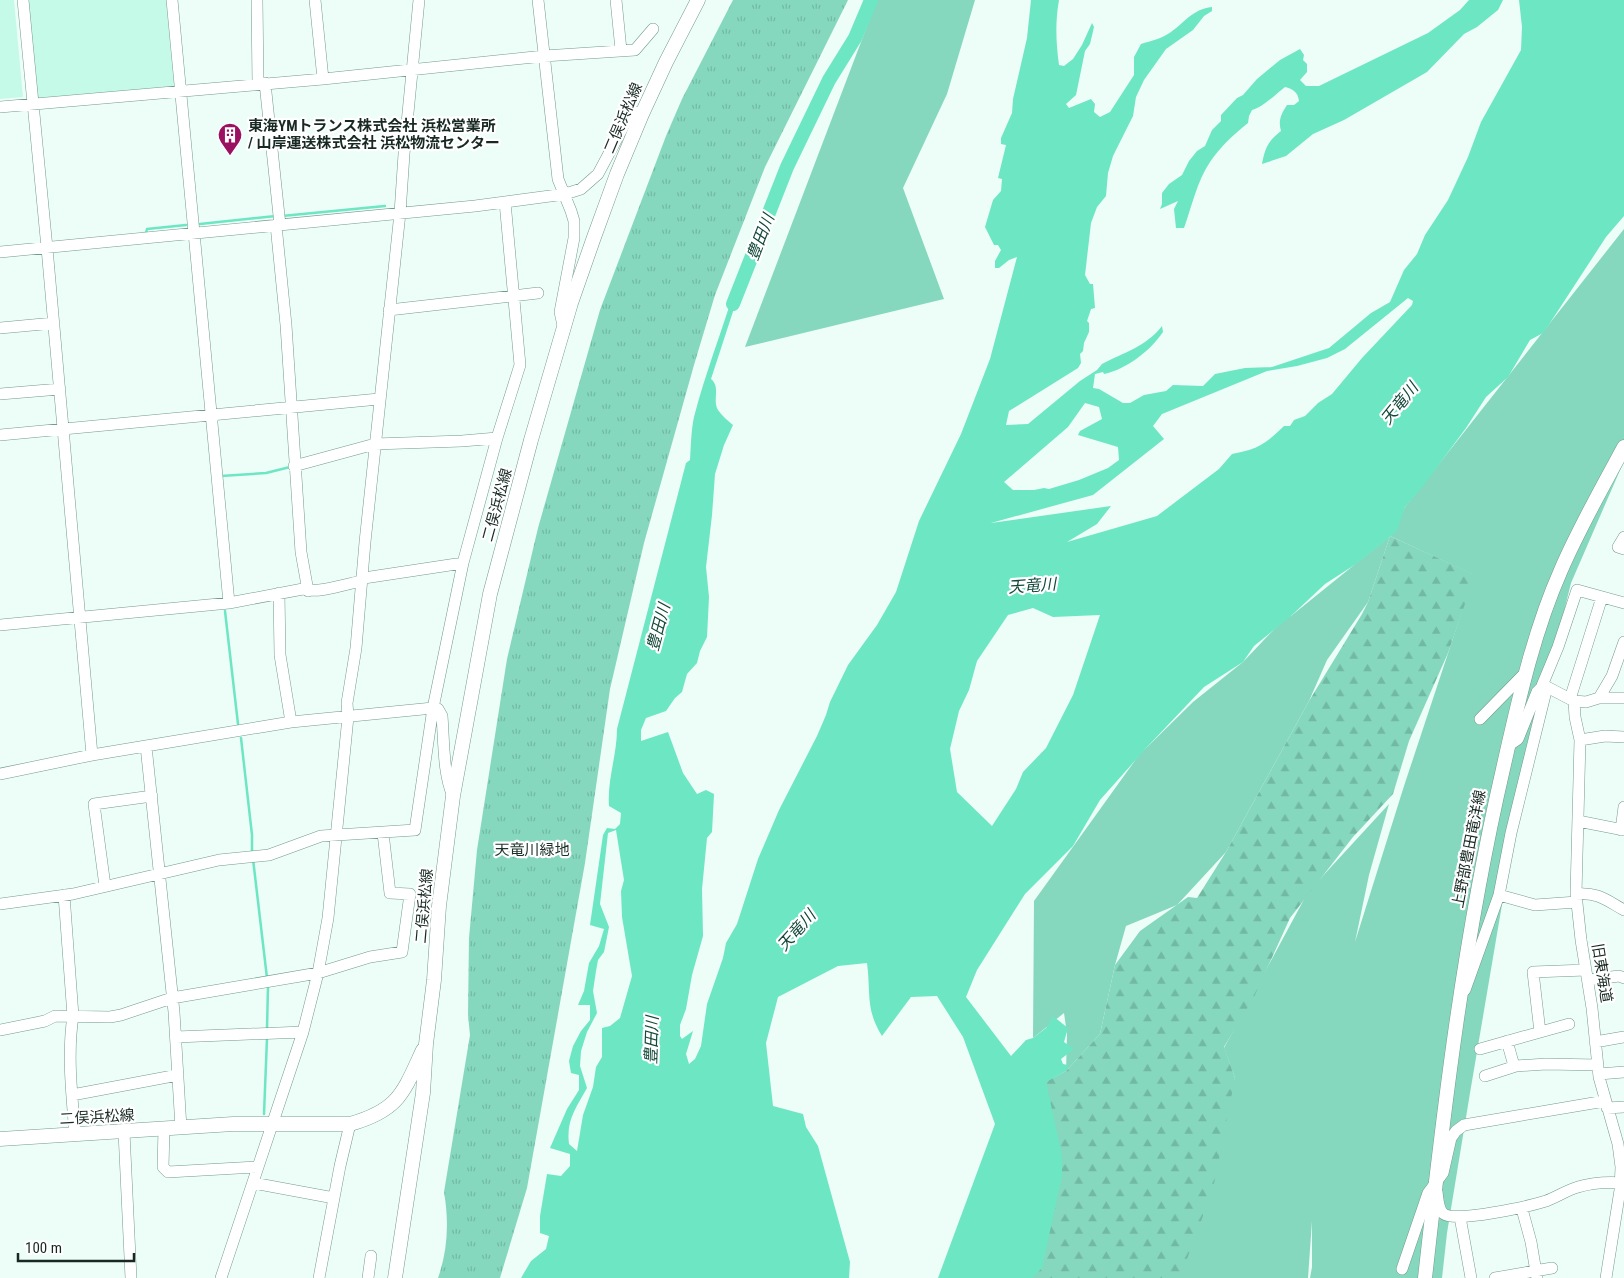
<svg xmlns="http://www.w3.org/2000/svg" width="1624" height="1278" font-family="'Roboto Condensed','Noto Sans JP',sans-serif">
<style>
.built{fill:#c6fae8}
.grass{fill:#85d8be}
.forest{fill:url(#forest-firs)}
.park{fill:url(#park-tufts)}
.water{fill:#6de6c3;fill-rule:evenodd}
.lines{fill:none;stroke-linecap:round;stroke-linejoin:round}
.stream{stroke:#6de6c3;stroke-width:2.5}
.river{stroke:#6de6c3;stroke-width:14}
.minor-casing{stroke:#739b8d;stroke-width:12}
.major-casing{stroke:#739b8d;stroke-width:15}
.minor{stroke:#fff;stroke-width:11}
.major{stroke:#fff;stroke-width:14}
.labels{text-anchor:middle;stroke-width:4.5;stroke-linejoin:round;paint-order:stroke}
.street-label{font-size:15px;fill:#182923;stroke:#fff}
.poi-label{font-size:15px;font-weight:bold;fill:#182923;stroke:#fff;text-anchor:start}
.park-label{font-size:15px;fill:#1b312a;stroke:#fff}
.water-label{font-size:16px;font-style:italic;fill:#13483a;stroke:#fff}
</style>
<defs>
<pattern id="forest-firs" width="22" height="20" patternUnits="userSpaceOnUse" patternTransform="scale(1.25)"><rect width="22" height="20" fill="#85d8be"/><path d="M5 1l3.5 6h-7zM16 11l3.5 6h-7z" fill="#72b9a3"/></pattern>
<pattern id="park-tufts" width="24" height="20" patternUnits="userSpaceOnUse" patternTransform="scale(1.25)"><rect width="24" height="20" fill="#85d8be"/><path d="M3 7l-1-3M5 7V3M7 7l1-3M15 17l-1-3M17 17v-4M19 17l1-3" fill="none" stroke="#72b9a3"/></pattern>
</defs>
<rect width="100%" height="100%" fill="#edfdf7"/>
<path class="built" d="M0,0H14L23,97L0,99Z
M27,0H166L174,86L39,99L36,97Z"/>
<path class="grass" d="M877,0H975L947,94L903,188L944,299L745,347Z
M1624,229V461L1571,583L1524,775L1470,1093L1447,1233L1442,1278H1310L1312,1267V1221L1308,1278H1162L1235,1078L1224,1048L1308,892L1389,804L1369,875L1355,942L1404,786L1474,575L1390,536L1368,602L1327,660L1309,701L1226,852L1177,905L1126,926L1115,965L1100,1034L1066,1071L1067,1034L1064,1013L1033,1038L1034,901L1139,755L1193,702L1243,662L1284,619L1291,616L1390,536L1405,507Z"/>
<path class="forest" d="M1390,536L1475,575L1448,653L1409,741L1393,794L1353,837L1290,918L1254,997L1224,1047L1235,1078L1213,1189L1180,1278H1032L1045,1082L1066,1071L1100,1034L1115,965L1140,931L1188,897L1197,898L1226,852L1309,701L1362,614L1368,602Z"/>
<path class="park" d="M733,0H848L765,167L715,295L694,365L644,543L610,689L585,863L527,1188L500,1278H438C448,1250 449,1221 444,1192L470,1035L468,1015L469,938L477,850L507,659L538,528L600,310L666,136L682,99Z"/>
<path class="water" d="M1031,0H1059C1055,23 1056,42 1059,65L1064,66L1073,59L1082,45L1092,23L1094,27L1090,44L1085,51L1076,95L1066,104L1069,108L1091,99L1095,104L1094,112L1100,117L1110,112L1134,75V57L1141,44C1151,41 1163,38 1171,32C1185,22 1193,9 1212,7V11L1204,16L1193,30L1166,49L1144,80L1136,97L1133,116L1113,156L1108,173L1106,196L1097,207L1091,223L1085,275L1090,284H1093L1095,308L1091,309L1087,321L1089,323V332L1084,343L1083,351L1080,354L1081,363L1078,368L1009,411L1006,425L1028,424L1080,381L1097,370L1102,364C1123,353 1147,346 1162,326L1163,332C1150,351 1127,369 1104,374L1103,372L1095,374L1093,388L1099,389L1123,403H1130L1144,395L1166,391L1173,385L1203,386L1215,374L1245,368L1272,367L1329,348L1371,313L1390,302L1404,270L1417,254L1425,235L1448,200L1468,157L1481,122L1521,50L1522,27L1519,0H1624V216L1606,237L1550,323L1543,333L1530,340L1508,377L1486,397L1466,428L1423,486L1405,507L1397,531L1356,564L1325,584L1291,616L1254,646L1243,662L1204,687L1148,746L1100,800L1073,846L1025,894L977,970L966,997L1011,1056L1026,1040L1033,1038L1046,1028L1053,1016L1068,1028L1064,1042L1074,1049L1061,1059L1063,1064L1068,1065L1066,1071L1046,1082L1062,1156V1176L1042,1268L1032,1278H938L995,1124L963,1037L937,996L911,997L882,1036C865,1009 871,992 867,963L838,966L778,997L766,1043L773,1106L803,1114L806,1127L818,1146L850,1262L849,1278H521L531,1261L546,1249L549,1236L540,1233V1216L547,1174L561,1176L570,1166V1154L550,1148L567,1109L579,1090V1075L571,1073L569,1061L573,1046L581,1031L590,1020V1005H578L584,991L589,963L599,946L604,929L590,925L603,835L607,828L615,829L620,824L621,813L609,806C607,780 617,755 617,729L686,463L690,460C691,446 691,431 694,417C705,374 722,331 735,288L741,287L711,379C721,387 712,400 718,410C722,416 728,421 733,425L724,445L715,474L712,515L706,567L709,597L707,637L700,651L697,663L687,674L682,692L675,698L666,711L646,718L641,730V741L668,732L683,773L697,794L706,790L714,794L712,832L707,838L702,889L703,936L692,975L686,1009L680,1025V1036L682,1039L693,1031L686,1054L689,1064L695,1059L701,1046L707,1004L723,958L726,943L737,924L758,859L779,810L817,736L826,715L830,702L848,665L877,625L896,592L919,521L961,434L990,359L1017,257L1009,260L999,268H995V261L1001,250L998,245H994L985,227L993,200L1001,191L1002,179L998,178L1006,145L1001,144V138L1012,113L1013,99L1027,38ZM1408,298L1413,301L1412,305L1362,358L1332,394L1318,403L1305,416L1294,420L1290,426H1284C1265,444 1259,449 1232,454L1219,469L1157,516L1067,542L1097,524L1111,506L991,523L1093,495L1164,439L1153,426L1162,414L1267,371L1297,366L1327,358L1345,349ZM1085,403L1099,407L1102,419L1080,431L1078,435L1118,447L1119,460L1108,468L1079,480L1049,489L1044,488L1034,490H1013L1004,482L1068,427ZM1033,608L1053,617L1100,615L1073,695L1046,748L1023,772L1016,789L992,826L957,792L950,749L959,711L969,690L977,661L1008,615ZM616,830L624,880L621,891L622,917L632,976L620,1018L610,1026L602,1028V1057L596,1067L593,1087L583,1115L577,1151L569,1144C566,1120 576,1108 587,1088L580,1066L581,1051L587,1032L597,1013L593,991L596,971L598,960L604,952L609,927L600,904L608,833Z
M1469,0H1503L1498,10L1477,27L1464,34L1427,72L1344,120L1313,134L1286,156L1262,164C1265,148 1268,141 1281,131C1278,121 1281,114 1287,105H1294L1299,101C1298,92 1293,89 1285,87C1276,94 1262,108 1252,110L1249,116L1248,123C1234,134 1220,147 1210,162C1197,181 1192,206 1184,228H1176L1174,209L1178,201L1160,209L1162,204V193L1169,184L1182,175L1189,161L1197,151L1205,146L1212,130L1221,121V115L1237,98L1243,95L1257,79L1280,60L1300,49L1304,55L1303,60L1307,64V72L1300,80L1306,86H1319L1428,33L1460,10Z"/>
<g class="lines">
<path class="stream" d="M282,216L385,206
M200,224L276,216
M144,233H146L147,229L186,225
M221,476L266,473L290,467
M225,611L238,724
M241,738L252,835V854
M253,859L267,978
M267,1029L268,986
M264,1114L267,1038"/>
<path class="river" d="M733,304L787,167L829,80L855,38L871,0"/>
<defs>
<path id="minor" d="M23,0L47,248L92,755L146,746L174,1012L181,1128
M172,0L229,603
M257,0L258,84
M315,0L323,79
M538,0L558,179L571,211L574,221V238L560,312L564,330
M616,0L621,50
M265,83L280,225
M0,107L323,79L544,56L635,50L653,29
M276,225L286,325L301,552L308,591
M0,252L475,206L565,194L581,189L598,174L629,116L636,112L642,114
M389,310L538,293
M0,328L54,323
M0,394L60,389
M0,435L379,399
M294,466L375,444L462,441L497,438
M1624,537L1618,547L1624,549
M279,593L280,655L291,722
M0,625L229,603L303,589C316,594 347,584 361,581L364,578L463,563
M1547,687L1574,701L1586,702L1599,698H1624
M1541,688L1558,647L1577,590L1624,603
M1599,698L1612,676L1624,642
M1570,699L1602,597
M1574,701L1575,717L1580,740L1576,894L1581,940L1592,1008L1599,1077L1618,1144L1621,1167L1620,1190L1606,1278
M1480,719L1526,672
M1580,740L1605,736L1624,737
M146,746L291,722L433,708L438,709L442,716C444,741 443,774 453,796
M1508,746L1518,739L1537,692L1541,688L1547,687
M0,774L92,755
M1578,821L1624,830
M1621,830L1624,807
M105,886L94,804L152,796
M1576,894C1598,892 1606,900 1624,910
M64,895L73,1016C67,1055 72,1095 75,1135
M1499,895L1535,905L1577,902
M0,904L73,894L219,860L269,855L321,836L415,830L433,708L463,563L497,438L520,365L505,202
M1588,980L1619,976L1624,978
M1465,990L1499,895L1511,833L1547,687
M0,1030L45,1021L55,1016L110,1017L121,1015L172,998L318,973L370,957L402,952L410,894L390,893L383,833
M1540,1032L1533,972L1586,970
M176,1037L303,1032
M1507,1041L1514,1066
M1595,1042L1624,1037
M1480,1049L1569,1024
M1599,1074L1624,1072
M1485,1076L1516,1066L1546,1064L1598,1065
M72,1095L178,1075
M1607,1108L1624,1107
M164,1129L163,1167L168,1172L258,1167
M124,1132L131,1278
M253,1183L334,1198
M1437,1192C1438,1198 1438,1210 1444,1214C1455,1223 1530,1206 1546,1201C1557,1197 1567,1190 1578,1187C1591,1183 1610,1182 1624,1183
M1522,1209L1531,1242L1537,1278
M1460,1217L1471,1278
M1402,1269L1428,1193L1443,1173L1451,1138L1456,1131L1464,1125L1605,1101
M221,1278L303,1032L318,973L328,918L348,717L347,703L356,648L365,542L400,213L404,154L419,0
M319,1278L340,1166L350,1124
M368,1278L371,1256
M1495,1278L1552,1268"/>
<path id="major" d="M0,1139L233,1124H350C399,1110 403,1093 423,1050
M395,1278L423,1093L426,1044L434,980L439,906L453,796L490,594L531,440L571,303L593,240L617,174L642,114L666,62L698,0
M1425,1278C1444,1106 1464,938 1503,769C1518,703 1533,633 1561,570C1579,528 1602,488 1624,447"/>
</defs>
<use href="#minor" class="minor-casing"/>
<use href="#major" class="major-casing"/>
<use href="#minor" class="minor"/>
<use href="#major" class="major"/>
</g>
<defs>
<symbol id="building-pin" viewBox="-11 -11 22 30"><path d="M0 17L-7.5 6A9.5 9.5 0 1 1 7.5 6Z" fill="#9a1162" stroke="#fff"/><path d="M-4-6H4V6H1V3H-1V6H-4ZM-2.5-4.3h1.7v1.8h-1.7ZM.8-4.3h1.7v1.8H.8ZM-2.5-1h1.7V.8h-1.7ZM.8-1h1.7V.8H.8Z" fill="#fff"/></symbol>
</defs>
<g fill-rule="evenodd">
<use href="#building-pin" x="216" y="121" width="28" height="38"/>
</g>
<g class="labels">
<g class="street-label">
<text transform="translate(623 118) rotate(-67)" y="5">二俣浜松線</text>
<text transform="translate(497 505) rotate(-75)" y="5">二俣浜松線</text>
<text transform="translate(1469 849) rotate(-79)" y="5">上野部豊田竜洋線</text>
<text transform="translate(424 906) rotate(-85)" y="5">二俣浜松線</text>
<text transform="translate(1602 973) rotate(81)" y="5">旧東海道</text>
<text transform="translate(97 1117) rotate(-3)" y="5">二俣浜松線</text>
</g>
<g class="poi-label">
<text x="248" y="131">東海YMトランス株式会社 浜松営業所<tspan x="248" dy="17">/ 山岸運送株式会社 浜松物流センター</tspan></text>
</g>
<g class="park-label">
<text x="532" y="855">天竜川緑地</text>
</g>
<g class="water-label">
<text transform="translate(760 237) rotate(-69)" y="6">豊田川</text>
<text transform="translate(1399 403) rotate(-51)" y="6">天竜川</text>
<text transform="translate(1032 585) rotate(-4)" y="6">天竜川</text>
<text transform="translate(658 627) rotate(-75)" y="6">豊田川</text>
<text transform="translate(796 930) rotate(-48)" y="6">天竜川</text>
<text transform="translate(651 1040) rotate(-88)" y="6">豊田川</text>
</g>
</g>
<path d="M18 1253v8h116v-8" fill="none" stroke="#182923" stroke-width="2.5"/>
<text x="25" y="1253" font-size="15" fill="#182923" stroke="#ffffff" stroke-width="4" paint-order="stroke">100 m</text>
</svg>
